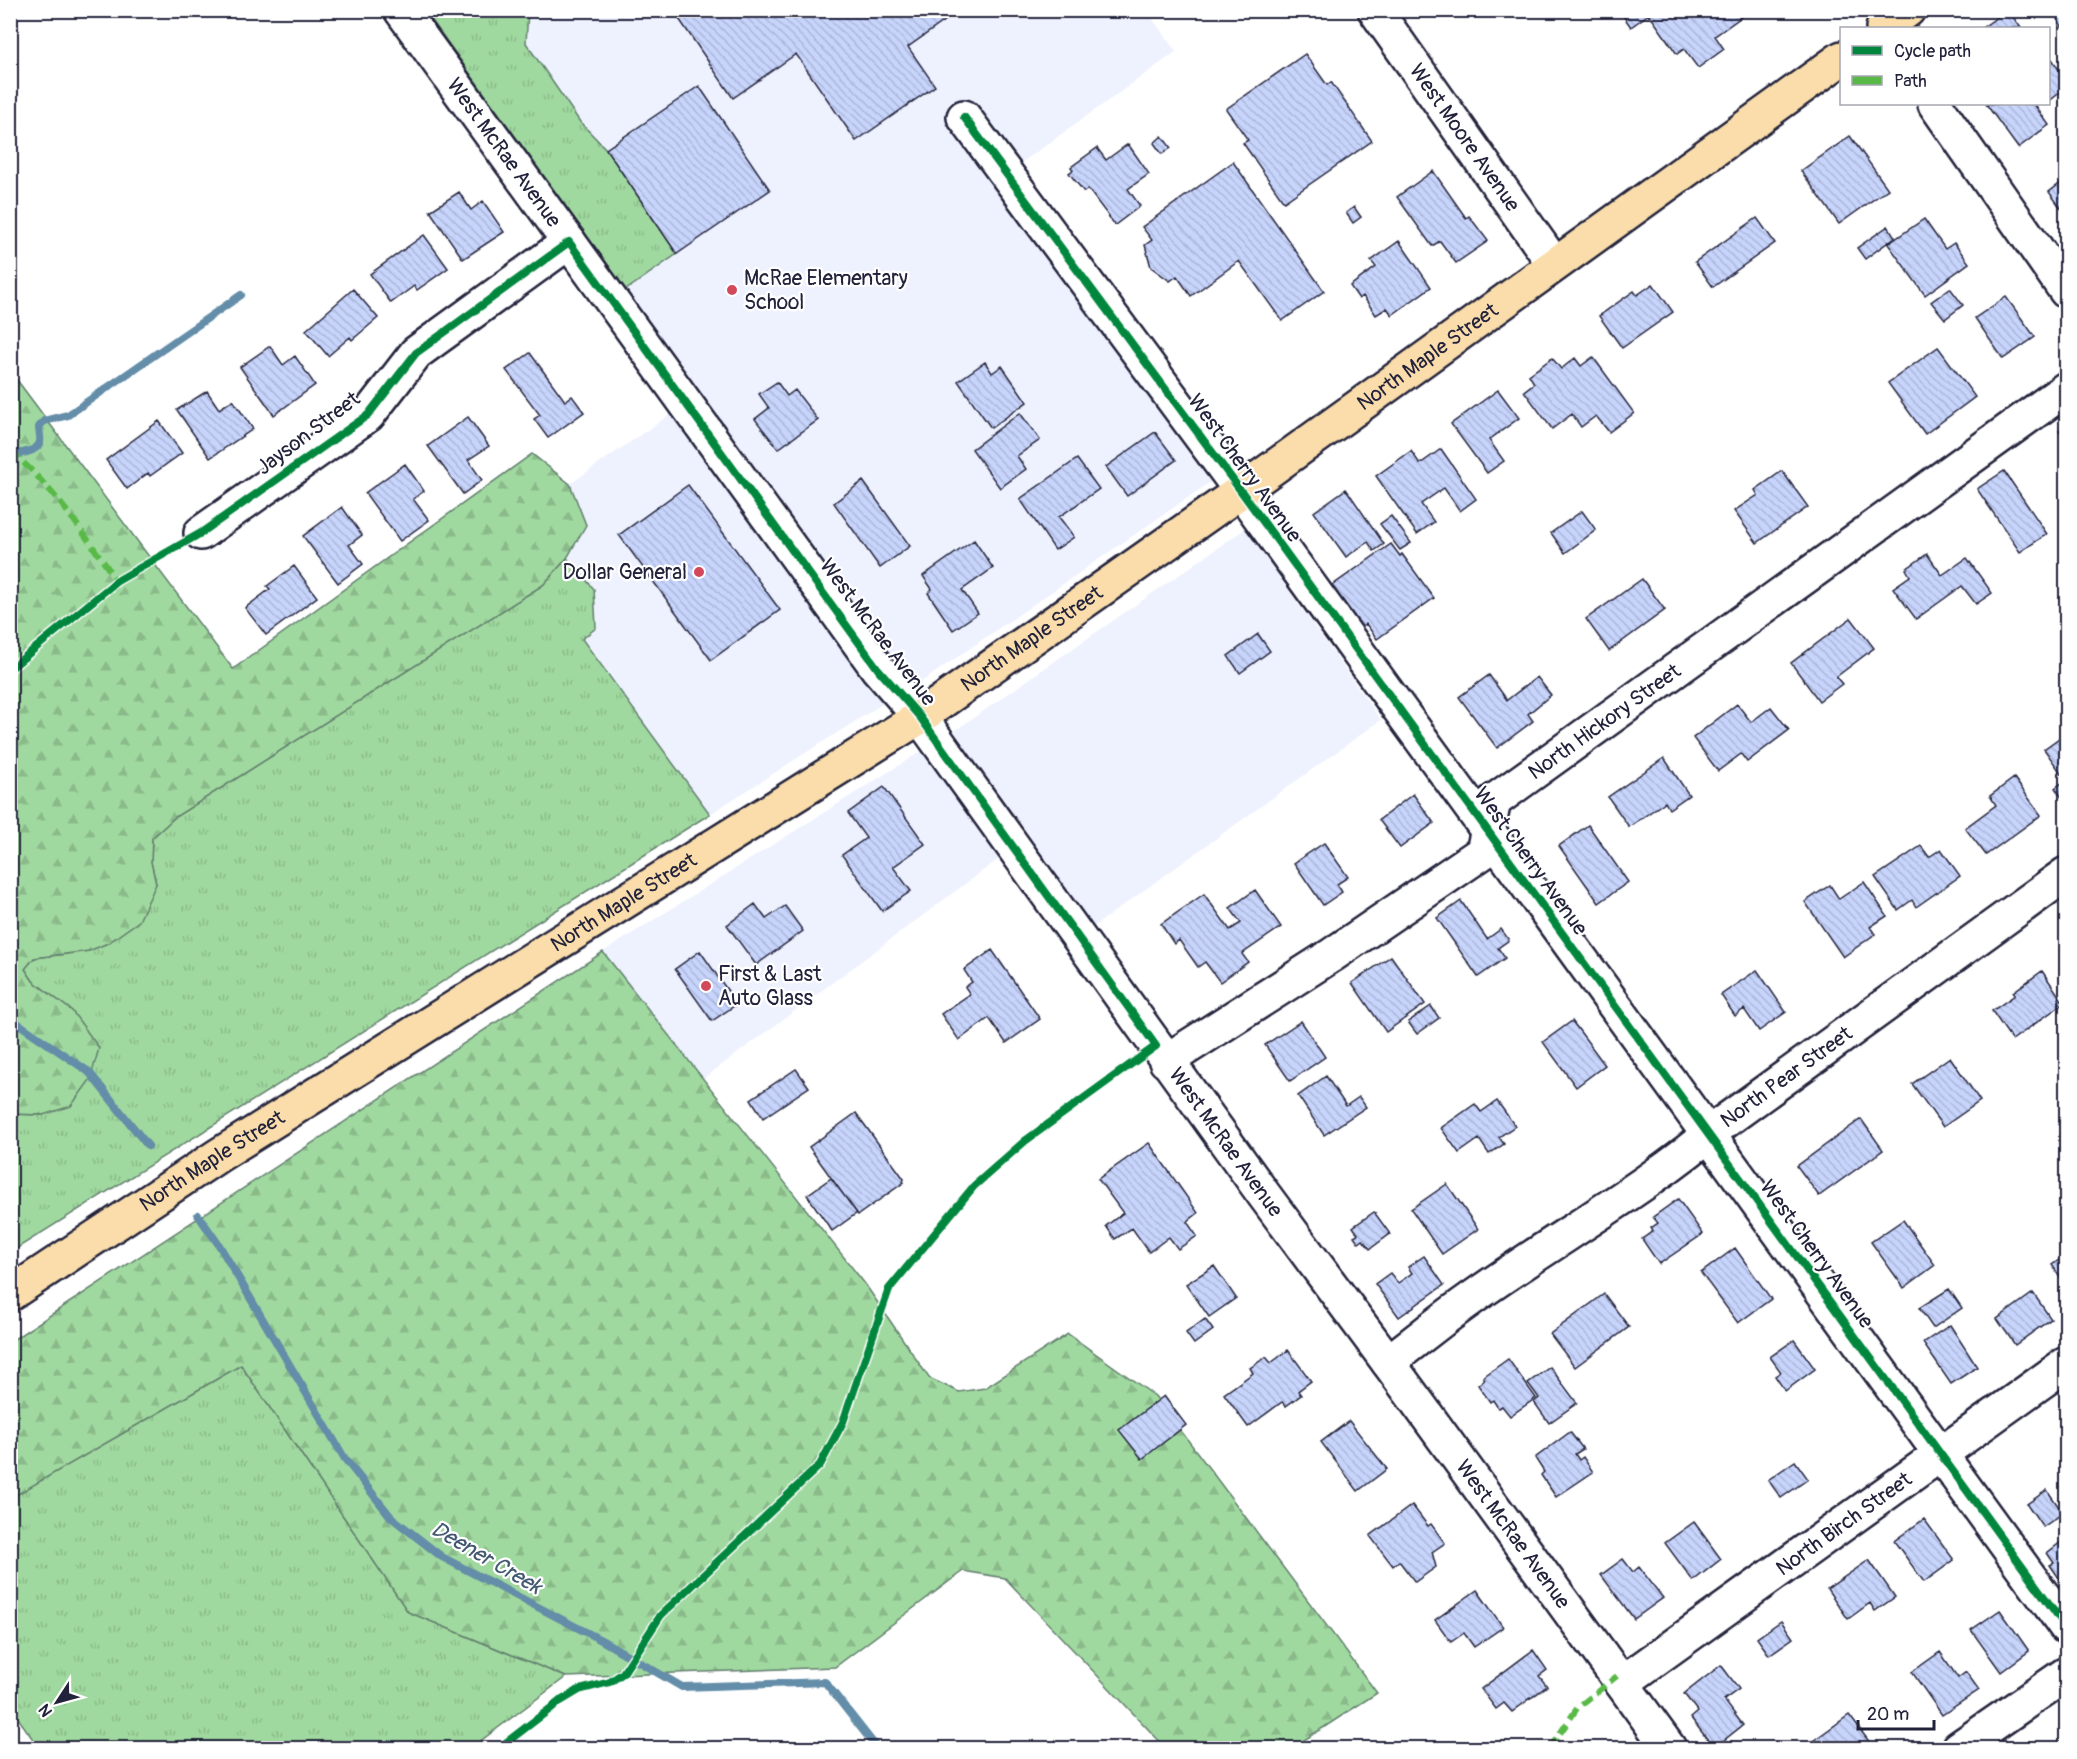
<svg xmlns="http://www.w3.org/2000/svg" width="2077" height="1759" font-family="Pangolin,sans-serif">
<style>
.built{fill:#eef2fe}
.grass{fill:url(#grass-tufts);stroke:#617e6d;stroke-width:1.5}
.forest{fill:url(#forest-firs);stroke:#617e6d;stroke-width:1.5}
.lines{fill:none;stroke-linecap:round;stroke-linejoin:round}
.stream{stroke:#638da8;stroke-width:8}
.building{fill:url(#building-back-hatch);stroke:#22223b;stroke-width:1.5}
.minor-casing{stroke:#22223b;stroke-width:38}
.major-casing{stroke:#22223b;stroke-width:38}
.minor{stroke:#fff;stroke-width:33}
.major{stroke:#faddab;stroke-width:33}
.quiet{stroke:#58b947;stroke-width:6;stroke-dasharray:12 6;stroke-linecap:butt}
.cycleway-casing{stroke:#fff;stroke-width:11}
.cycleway{stroke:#00873e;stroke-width:8}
.poi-dot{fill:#d1495b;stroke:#fff;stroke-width:2}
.labels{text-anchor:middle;stroke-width:4.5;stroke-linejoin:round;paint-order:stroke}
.street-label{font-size:21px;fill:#22223b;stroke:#fff}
.poi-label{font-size:21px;fill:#22223b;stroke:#fff;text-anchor:start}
.water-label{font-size:22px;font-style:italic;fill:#425871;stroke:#fff}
</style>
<defs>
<pattern id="grass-tufts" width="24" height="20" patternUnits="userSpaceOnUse" patternTransform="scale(1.5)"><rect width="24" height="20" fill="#a0d99f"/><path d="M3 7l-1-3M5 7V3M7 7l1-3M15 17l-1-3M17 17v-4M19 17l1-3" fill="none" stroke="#8aba8a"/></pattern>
<pattern id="forest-firs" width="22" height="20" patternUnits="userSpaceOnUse" patternTransform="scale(1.5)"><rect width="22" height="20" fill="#a0d99f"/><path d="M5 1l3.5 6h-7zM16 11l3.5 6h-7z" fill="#8aba8a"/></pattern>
<pattern id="building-back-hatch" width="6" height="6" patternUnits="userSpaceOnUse" patternTransform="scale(1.5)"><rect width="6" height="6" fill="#c7d4fb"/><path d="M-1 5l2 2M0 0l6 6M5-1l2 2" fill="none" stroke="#abb6d8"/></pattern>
</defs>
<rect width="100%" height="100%" fill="#fff"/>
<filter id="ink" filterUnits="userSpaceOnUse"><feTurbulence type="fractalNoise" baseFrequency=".0167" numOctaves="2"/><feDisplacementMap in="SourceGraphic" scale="12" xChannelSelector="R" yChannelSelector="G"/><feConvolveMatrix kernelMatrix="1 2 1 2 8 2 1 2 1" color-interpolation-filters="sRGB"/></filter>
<g filter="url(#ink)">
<path class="built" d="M417,11H1162L1152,18L1176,52L992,184L1212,481L914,687L696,396Z
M672,413L887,701L710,814L582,639L594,589L567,558L586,525L570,484Z
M1245,529L1381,720L1093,927L953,732Z
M928,747L1004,855L703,1079L603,952Z"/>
<path class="grass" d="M425,11H528L526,43L580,122L606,149L677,254L626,290Z
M567,558L594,589L596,628L582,639L710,814L11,1252L10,1114L43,1115L72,1011L33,981L25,969L34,958L89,951L156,884L151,862L152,838L175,817L543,585Z
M241,1365L408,1612L566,1677L471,1748H39L11,1708L10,1498Z"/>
<path class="forest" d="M11,372L233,669L532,454L570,484L586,525L567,558L543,585L175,817L152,838L151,862L156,884L139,921L108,943L89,951L34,958L25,969L33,981L72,1011L99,1048L90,1080L71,1106L43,1115L10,1114Z
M603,952L865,1284L929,1378L959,1392L985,1388L1068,1334L1155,1396L1377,1693L1292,1748H1166L1005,1578L963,1571L835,1667L566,1677L408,1612L241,1365L11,1498V1341Z"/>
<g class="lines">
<path class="stream" d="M10,457C19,452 37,453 40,442C41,437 39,432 39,427L44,421L68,415L241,295
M10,1018L89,1072L148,1146
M198,1215L219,1245L345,1459L391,1517L442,1557L603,1641L682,1687L825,1682L877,1748"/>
</g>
<path class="building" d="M673,10H960L908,47L935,86L856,141L796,54L733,98Z
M1619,10H1751L1715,36L1724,49L1698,68L1684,49L1677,54L1649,14L1631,27Z
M2008,10L2021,28H1982L2007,10Z
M2051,10H2066V32Z
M1305,54L1327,85L1331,82L1372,141L1284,202L1243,143L1248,140L1226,109Z
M2052,59L2066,80V88L2048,102V62Z
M699,86L770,190L677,254L606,149Z
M1986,104H2034L2049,125L2018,148Z
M1162,136L1171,148L1162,154L1154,143Z
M1850,136L1888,189L1839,224L1801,171Z
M1128,144L1149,174L1128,189L1140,206L1115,225L1088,189L1084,192L1069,173L1073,170L1071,167L1097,148L1106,160Z
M1233,162L1324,291L1282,321L1239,261L1191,296L1177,276L1170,281L1151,267L1145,245L1152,240L1142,227Z
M1433,171L1466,218L1469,216L1488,241L1456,263L1440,241L1432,246L1397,197Z
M2066,179V215L2049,192Z
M459,192L471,210L483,201L504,232L463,259L430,211Z
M1354,207L1361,217L1353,223L1346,213Z
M1757,218L1775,243L1713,287L1695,262Z
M1924,219L1945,249L1954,243L1969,263L1925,295L1888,244Z
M1888,226L1895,237L1865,259L1857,248Z
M424,235L448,268L417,290L414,286L391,303L370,274Z
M1399,241L1431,287L1392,315L1387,308L1376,315L1363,296L1359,299L1350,286L1376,267L1371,261Z
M1653,284L1673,312L1622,348L1599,316L1634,291L1637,295Z
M1950,288L1963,305L1945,319L1931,302Z
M353,289L378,318L352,340L350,337L328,356L306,330Z
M2006,297L2035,337L2003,359L1975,318Z
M270,346L283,365L295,356L315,385L274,415L240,367Z
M1938,347L1975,397L1925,434L1888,383Z
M530,353L565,401L572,396L584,412L548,438L534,419L540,415L506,370Z
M1593,357L1634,413L1609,432L1596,416L1581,427L1572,414L1552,429L1524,391L1534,383L1529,375L1552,358L1561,369L1575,358L1581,366Z
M985,362L992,373L1002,366L1027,402L991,428L958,381Z
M777,382L787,396L795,390L818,420L778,449L755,419L769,408L759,394Z
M1498,390L1519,418L1489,440L1504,461L1487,473L1451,424Z
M207,391L219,409L233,400L253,429L210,458L177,410Z
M1020,413L1040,440L1017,456L1026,469L1000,488L972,449Z
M468,417L489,446L468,460L482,480L463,494L428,446Z
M159,421L182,453L150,476L148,473L127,489L106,460Z
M2066,425V442L2059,431Z
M1155,432L1176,460L1127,496L1106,467Z
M1441,449L1476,499L1460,511L1444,488L1421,504L1434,522L1417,534L1376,476L1411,451L1420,464Z
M1077,459L1099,489L1059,517L1074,537L1055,550L1020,499Z
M405,464L424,491L413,499L429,520L400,541L365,493Z
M1782,471L1808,507L1757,543L1734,511L1758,495L1755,490Z
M2004,471L2047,534L2020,552L1977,489Z
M863,481L910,546L880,568L834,503Z
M688,485L780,610L711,660L619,535Z
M1346,489L1384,544L1374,551L1368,542L1346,557L1314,512Z
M342,507L362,535L349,545L363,564L338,583L303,536Z
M1582,511L1596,530L1565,553L1551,533Z
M1391,516L1411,543L1400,550L1380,524Z
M974,540L993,568L962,590L978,613L953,630L928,593L932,589L923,576Z
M1391,544L1400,556L1402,554L1434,598L1377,639L1366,624L1361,628L1330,587Z
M1927,554L1942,575L1967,558L1992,593L1976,604L1962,586L1916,619L1893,588L1910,576L1906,569Z
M294,566L317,597L266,635L245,608L270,589L267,586Z
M1642,579L1665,610L1609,651L1586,619Z
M1851,618L1874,648L1836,677L1842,684L1819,701L1791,663Z
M1258,634L1270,651L1240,673L1228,656Z
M1489,675L1507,700L1537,677L1551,695L1528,714L1533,721L1497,748L1459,697Z
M1737,704L1751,722L1771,707L1789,730L1747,762L1741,754L1718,771L1693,738Z
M2066,733V780L2044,749Z
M1664,758L1689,795L1669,809L1665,802L1629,827L1608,797Z
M2014,778L2041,815L1986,855L1965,828L1996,805L1990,796Z
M2066,780V798L2064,800L2055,788Z
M884,787L925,844L893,867L911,891L882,911L842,855L866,838L848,813Z
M1413,794L1434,823L1400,848L1379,820Z
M1588,825L1628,882L1599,903L1559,846Z
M1324,843L1348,877L1337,884L1342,892L1323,905L1294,863Z
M1921,846L1929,857L1941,849L1960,876L1916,907L1912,900L1898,910L1875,877Z
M1864,882L1887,916L1870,927L1875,934L1843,957L1805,902L1830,885L1839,899Z
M1255,890L1281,927L1242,954L1248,962L1220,982L1205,962L1198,967L1179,940L1174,944L1161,924L1204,894L1230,930L1241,923L1230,908Z
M1461,901L1487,939L1501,929L1509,940L1498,948L1505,958L1478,977L1437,918Z
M755,904L766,919L785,906L803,931L756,965L727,925Z
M992,950L1040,1019L1006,1043L989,1018L959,1040L941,1014L970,994L965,987L972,982L964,970Z
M700,951L737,1004L712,1021L675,969Z
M1391,956L1425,1004L1386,1032L1352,983Z
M1757,970L1786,1012L1759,1031L1744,1009L1735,1016L1721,995Z
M2042,971L2064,1003L2012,1040L1992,1011L2015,995L2013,992Z
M1431,1006L1439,1018L1417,1034L1408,1022Z
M1301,1021L1325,1057L1290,1081L1265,1045Z
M1572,1021L1605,1065L1576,1087L1543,1042Z
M1950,1057L1980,1101L1943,1127L1912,1084Z
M796,1069L809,1087L763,1118L751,1099Z
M1326,1076L1346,1106L1359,1097L1366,1107L1324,1135L1298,1096Z
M1497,1101L1515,1126L1499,1137L1504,1144L1489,1154L1479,1139L1459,1153L1441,1128L1475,1104L1481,1112Z
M856,1113L904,1179L903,1183L858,1215L809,1147Z
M1861,1119L1883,1150L1819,1196L1797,1166Z
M1149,1143L1198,1213L1187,1222L1197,1236L1178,1249L1169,1237L1149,1252L1132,1228L1115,1239L1106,1226L1123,1213L1098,1179Z
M831,1178L857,1213L832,1231L807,1195Z
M1447,1184L1478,1229L1442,1254L1411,1209Z
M1678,1199L1703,1234L1659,1264L1642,1239L1653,1231L1651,1228L1658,1223L1653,1217Z
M1374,1212L1390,1234L1370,1249L1363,1240L1359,1243L1354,1236L1358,1234L1353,1227Z
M1903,1220L1935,1265L1904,1288L1871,1242Z
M1735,1248L1771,1299L1738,1323L1701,1273Z
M2066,1255V1285L2052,1265Z
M1424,1256L1444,1285L1399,1317L1375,1284L1390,1273L1398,1283L1412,1273L1408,1267Z
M1214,1266L1236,1298L1209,1317L1186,1284Z
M1949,1289L1962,1308L1933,1328L1919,1308Z
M2033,1293L2051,1319L2015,1345L1997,1319Z
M1604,1294L1629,1327L1575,1367L1550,1334Z
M1205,1319L1213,1330L1194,1344L1186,1333Z
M1950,1325L1977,1367L1951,1384L1923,1343Z
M1794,1340L1815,1369L1785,1391L1775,1376L1781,1372L1770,1357Z
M1288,1350L1311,1381L1298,1391L1301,1395L1286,1406L1282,1402L1248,1427L1224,1394L1253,1373L1250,1368L1266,1357L1271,1363Z
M1508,1359L1536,1398L1510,1416L1502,1406L1498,1408L1493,1400L1490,1402L1478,1385L1485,1379L1483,1377Z
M1550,1367L1577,1403L1549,1423L1534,1402L1539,1398L1528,1383Z
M1164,1396L1186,1425L1142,1459L1119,1430Z
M1349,1421L1387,1469L1358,1491L1321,1442Z
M1570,1432L1583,1449L1575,1454L1579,1460L1583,1457L1593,1472L1556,1497L1541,1475L1544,1472L1535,1458Z
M1795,1461L1808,1479L1781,1498L1768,1480Z
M2047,1490L2063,1513L2043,1527L2027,1504Z
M1412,1505L1428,1526L1431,1524L1445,1543L1432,1552L1436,1567L1415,1582L1399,1561L1393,1566L1370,1536Z
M1924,1519L1954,1560L1924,1582L1894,1541Z
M1694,1522L1721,1559L1693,1581L1665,1543Z
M2066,1538V1588L2050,1565L2054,1563L2047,1553Z
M1623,1559L1633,1572L1639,1567L1663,1598L1634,1619L1601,1575Z
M1869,1560L1895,1597L1875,1611L1870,1603L1848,1619L1827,1589Z
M1477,1590L1503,1627L1474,1647L1464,1633L1451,1642L1435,1620Z
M2000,1610L2029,1651L2001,1672L1971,1630Z
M1781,1621L1793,1638L1769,1655L1757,1638Z
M1533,1650L1547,1670L1539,1676L1547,1686L1512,1712L1504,1703L1496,1709L1481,1689Z
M1940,1652L1958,1678L1966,1672L1979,1690L1942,1715L1912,1672Z
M1721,1665L1739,1689L1724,1700L1743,1725L1714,1748L1691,1718L1698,1712L1684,1694Z
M1849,1715L1871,1744L1865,1748H1807L1806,1746Z
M2066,1737V1748H2054L2053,1747Z"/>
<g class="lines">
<defs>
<g id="minor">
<path id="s1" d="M401,10L878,669L920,717L1264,1195L1388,1362L1669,1748"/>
<path id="s2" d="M1375,10L1554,264"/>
<path d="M1935,104L2066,291"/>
<path d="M964,117L1241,491L2066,1627"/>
<path d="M201,533L368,415L416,353L569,242"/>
<path id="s3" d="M1166,1061L1332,955L1483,852L1494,801L2066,389"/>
<path id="s4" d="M1388,1362C1415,1342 1441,1320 1468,1301C1553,1240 1645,1190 1724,1122L2066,874"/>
<path id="s5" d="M1622,1683L2066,1364"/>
<path d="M1959,1748L2066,1674"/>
</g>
<g id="major">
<path d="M1883,28L1908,10"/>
<path id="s6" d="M10,1294L219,1155L920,717L1241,491L1842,58"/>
</g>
</defs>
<use href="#minor" class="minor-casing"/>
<use href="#major" class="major-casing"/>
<use href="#minor" class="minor"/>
<use href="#major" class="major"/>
<path class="quiet" d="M10,451C54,487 85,536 117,581
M1550,1748L1578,1707L1617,1676"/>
<defs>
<path id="cycleway" d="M964,117L1241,491L2066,1627
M10,669L117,581L201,533L368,415L416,353L569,242L878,669L920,717L1156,1046L1025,1141L974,1186L889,1289L843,1422L820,1465L661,1615L623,1673L610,1682L579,1690L559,1702L499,1748"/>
</defs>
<use href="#cycleway" class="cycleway-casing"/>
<use href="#cycleway" class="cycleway"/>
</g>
</g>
<g class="poi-dot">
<circle cx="732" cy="290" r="6"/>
<circle cx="699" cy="572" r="6"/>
<circle cx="706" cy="986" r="6"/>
</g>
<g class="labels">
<g class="street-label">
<text dy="7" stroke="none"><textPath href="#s2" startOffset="156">West Moore Avenue</textPath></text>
<text dy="7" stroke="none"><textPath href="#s1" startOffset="176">West McRae Avenue</textPath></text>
<text dy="7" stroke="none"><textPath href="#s6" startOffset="1700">North Maple Street</textPath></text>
<text transform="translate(308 433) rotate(-37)" y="7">Jayson Street</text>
<text transform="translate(1245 468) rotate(54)" y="7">West Cherry Avenue</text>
<text transform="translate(878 632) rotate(53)" y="7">West McRae Avenue</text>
<text dy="7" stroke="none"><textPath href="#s6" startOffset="1214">North Maple Street</textPath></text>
<text dy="7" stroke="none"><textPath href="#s3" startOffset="568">North Hickory Street</textPath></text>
<text transform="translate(1531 861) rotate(54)" y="7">West Cherry Avenue</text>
<text dy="7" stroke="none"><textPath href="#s6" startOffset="728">North Maple Street</textPath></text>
<text dy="7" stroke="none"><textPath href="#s4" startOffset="490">North Pear Street</textPath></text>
<text dy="7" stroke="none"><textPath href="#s1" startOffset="1401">West McRae Avenue</textPath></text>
<text dy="7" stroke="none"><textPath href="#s6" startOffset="242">North Maple Street</textPath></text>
<text transform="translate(1817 1254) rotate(54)" y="7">West Cherry Avenue</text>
<text dy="7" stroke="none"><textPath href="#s5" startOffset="273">North Birch Street</textPath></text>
<text dy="7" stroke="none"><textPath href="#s1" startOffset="1887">West McRae Avenue</textPath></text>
</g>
<g class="poi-label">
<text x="744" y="285">McRae Elementary<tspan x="744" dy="24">School</tspan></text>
<text x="687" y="579" text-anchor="end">Dollar General</text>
<text x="718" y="981">First &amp; Last<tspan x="718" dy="24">Auto Glass</tspan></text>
</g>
<g class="water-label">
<text transform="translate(487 1557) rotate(30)" y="8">Deener Creek</text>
</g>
</g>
<rect width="2077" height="1759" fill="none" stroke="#fff" stroke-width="36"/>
<rect x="18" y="18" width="2041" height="1723" fill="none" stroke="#22223b" stroke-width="2" filter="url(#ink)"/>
<rect x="1840" y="27" width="210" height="78" fill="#ffffff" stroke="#a7a7b1" stroke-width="1.5"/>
<rect x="1852" y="46" width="30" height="9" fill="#00873e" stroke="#a7a7b1" stroke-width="1.5"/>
<text x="1894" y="57" font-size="18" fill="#22223b">Cycle path</text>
<rect x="1852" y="76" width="30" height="9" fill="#58b947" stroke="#a7a7b1" stroke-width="1.5"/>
<text x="1894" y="87" font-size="18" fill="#22223b">Path</text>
<g transform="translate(57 1702) rotate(234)" stroke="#ffffff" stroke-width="4.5" paint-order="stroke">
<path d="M0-4.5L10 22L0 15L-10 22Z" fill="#22223b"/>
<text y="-9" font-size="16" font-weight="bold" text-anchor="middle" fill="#22223b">N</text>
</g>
<path d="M1858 1720v9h76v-9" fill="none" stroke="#22223b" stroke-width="3"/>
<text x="1867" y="1720" font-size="18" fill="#22223b" stroke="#ffffff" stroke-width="4.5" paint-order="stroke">20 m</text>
</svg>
